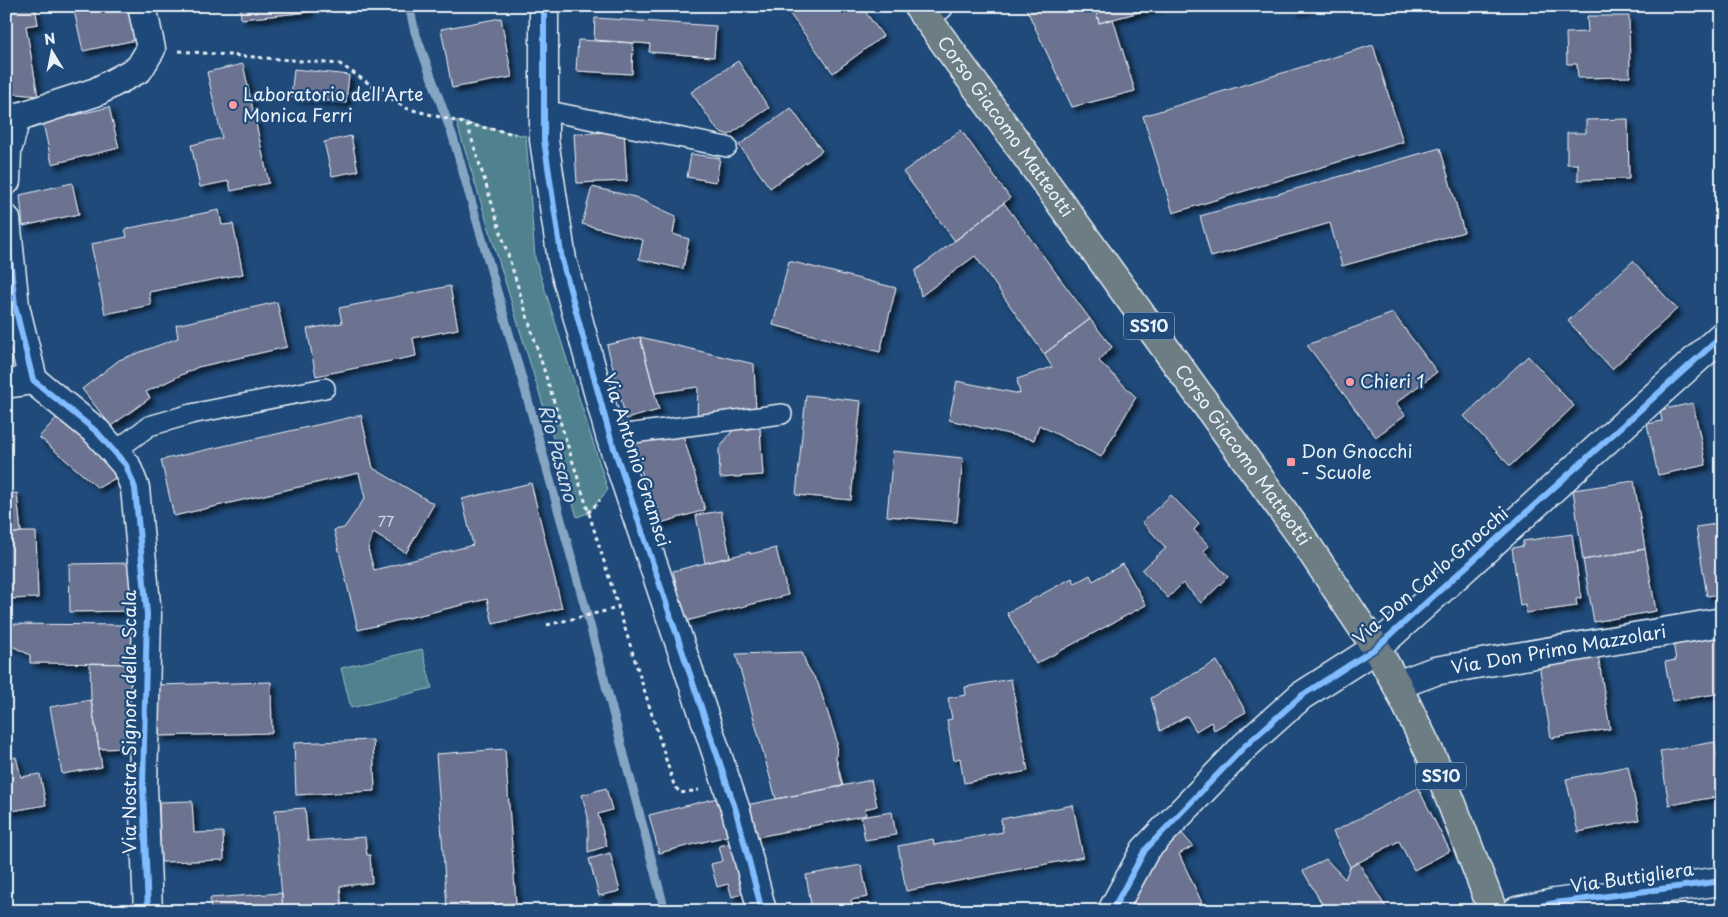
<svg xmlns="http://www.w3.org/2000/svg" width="1728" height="917" font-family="'Playpen Sans',sans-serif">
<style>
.green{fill:#4f828e;stroke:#9cbac3}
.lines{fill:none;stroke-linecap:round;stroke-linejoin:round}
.stream{stroke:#86a5c3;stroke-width:9}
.building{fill:#6c7391;stroke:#e8f1f8;filter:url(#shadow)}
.lane-casing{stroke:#e8f1f8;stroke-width:22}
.street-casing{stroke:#e8f1f8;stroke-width:31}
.primary-casing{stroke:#e8f1f8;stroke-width:31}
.path{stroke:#e8f1f8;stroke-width:3;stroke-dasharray:4 4;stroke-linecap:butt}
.lane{stroke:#1f4a7a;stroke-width:19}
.street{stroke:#1f4a7a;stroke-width:28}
.primary{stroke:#6d7d84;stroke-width:28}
.cycleway-casing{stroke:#1f4a7a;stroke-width:9}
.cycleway{stroke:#80bcff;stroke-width:6}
.poi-dot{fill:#ff9aa2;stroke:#1f4a7a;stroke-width:2}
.labels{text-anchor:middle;stroke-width:4.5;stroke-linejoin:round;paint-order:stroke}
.number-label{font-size:15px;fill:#c9d2de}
.shield{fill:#1f4a7a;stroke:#acbfd2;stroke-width:1}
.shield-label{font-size:16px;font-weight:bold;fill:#e8f1f8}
.poi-label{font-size:18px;fill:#e8f1f8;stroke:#1f4a7a;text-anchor:start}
.street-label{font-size:18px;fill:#e8f1f8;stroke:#1f4a7a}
.water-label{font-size:19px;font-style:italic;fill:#cfdeeb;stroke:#1f4a7a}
</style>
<defs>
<filter id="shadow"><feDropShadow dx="4.5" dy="4.5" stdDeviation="2.5" flood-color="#0009"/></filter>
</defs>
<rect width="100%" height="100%" fill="#1f4a7a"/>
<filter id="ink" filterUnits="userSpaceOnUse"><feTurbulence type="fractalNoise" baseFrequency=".02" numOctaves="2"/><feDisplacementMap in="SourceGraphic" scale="10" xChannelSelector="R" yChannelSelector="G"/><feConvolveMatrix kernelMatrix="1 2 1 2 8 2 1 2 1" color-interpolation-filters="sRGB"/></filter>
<g filter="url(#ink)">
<path class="green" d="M456,121L526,136L535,258L608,490L588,513L577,517Z
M422,649L432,688L351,708L341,668Z"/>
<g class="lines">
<path class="stream" d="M409,6L415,32L453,137L526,393L590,625L665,911"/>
</g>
<path class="building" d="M6,6H35L38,24L26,26L38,96L6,93Z
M73,6H128L136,40L83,51Z
M240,6H309L310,12L241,19Z
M784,6H861L883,36L833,73Z
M1025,6H1095L1099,23L1113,19L1135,91L1072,107Z
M1095,6H1162L1099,23Z
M1294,6H1313L1296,11Z
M1587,16H1629L1630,77L1578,78L1577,64H1567L1566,33L1588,32Z
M501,18L512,77L452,88L441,29Z
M595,18L716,26L714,57L649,52L650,44L594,40Z
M578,40L633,43L632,74L576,71Z
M1373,45L1403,142L1173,213L1143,116Z
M738,61L769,108L729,135L718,131L691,92Z
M243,64L269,183L231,191L229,181L200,187L191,145L222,138L207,72Z
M294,69L349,75L346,103L291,97Z
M109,107L119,148L52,164L43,123Z
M791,108L822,151L770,188L739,145Z
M1628,119L1629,179L1578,180V164H1567V133H1586V120Z
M961,130L1010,198L955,241L903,172Z
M624,131L627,181L577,183L574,134Z
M351,136L358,171L332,176L324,142Z
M1440,148L1464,232L1342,266L1330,223L1211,257L1200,216Z
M691,154L720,158L716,182L687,177Z
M72,183L79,214L23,226L20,195Z
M592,187L635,197L676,216L673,234L689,239L683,269L639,259L643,240L582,224Z
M1004,203L1090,319L1044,354L975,256L921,296L915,271Z
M219,210L222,225L233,224L243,274L149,292L151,305L105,314L91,244L127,237L125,229Z
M789,261L896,288L880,352L773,325Z
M1633,261L1677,309L1612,369L1568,321Z
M450,286L458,329L413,338L416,356L316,376L307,329L342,323L339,308Z
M277,302L287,347L198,367L146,392L150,398L111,426L82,389L119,360L178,338L176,325Z
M1393,313L1437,372L1396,403L1405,415L1376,437L1307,345Z
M1090,319L1112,347L1099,361L1136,397L1101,457L1039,425L1034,440L949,420L957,381L1020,394L1017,379L1052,367L1044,354Z
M640,337L659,410L626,419L607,345Z
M640,337L754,364L756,413L697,419L698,387L655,393Z
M1528,356L1574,406L1510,466L1464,416Z
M806,395L861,401L851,500L796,495Z
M1693,403L1706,465L1658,475L1647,424L1662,421L1660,410Z
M60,414L121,475L98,488L39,437Z
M361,415L373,468L434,504L406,553L373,533L368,549L374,570L473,545L462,499L531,483L562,608L493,624L487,599L358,630L334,530L344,528L365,498L359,473L174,516L161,460Z
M760,428L763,475L720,478L719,449L733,430Z
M682,431L705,510L657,524L632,439Z
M893,451L963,458L957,522L887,516Z
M1634,481L1645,549L1583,560L1573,490Z
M17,493L21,532L6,535V494Z
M1171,495L1199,524L1194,530L1209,546L1204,551L1228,577L1201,603L1183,583L1168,598L1142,570L1166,548L1142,522Z
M721,511L730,557L705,563L696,515Z
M1722,523V594L1707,596L1696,527Z
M21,532H36L38,598L6,599V535Z
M1572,534L1581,598L1576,599L1577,606L1526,613L1525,605L1520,606L1512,548L1523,546V541Z
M776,548L788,595L686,621L673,571L750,552V554Z
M1645,549L1656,611L1594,622L1583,560Z
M132,563L133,611L70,612L69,564Z
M1123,564L1146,605L1036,664L1007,613L1072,578L1075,583L1090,575L1093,581Z
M6,624L134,625V664L30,663V655L6,643Z
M1719,634L1722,650V693L1672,701L1665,662L1676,660L1673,642Z
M802,652L807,666L818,683L837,741L836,758L843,786L776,799L736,654Z
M1598,655L1610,729L1551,738L1539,664Z
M1217,661L1246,712L1214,730L1211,722L1196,731L1187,716L1160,731L1151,698Z
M90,663L134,664L132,748L99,749L91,700Z
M1011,679L1028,771L964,783L960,758L954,760L947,720L952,719L948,698L966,695L965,687Z
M271,682L272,733L159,736L157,685Z
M91,700L102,767L62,774L50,707Z
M373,740L375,791L296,795L294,743Z
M1715,742L1722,796L1669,805L1660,751Z
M505,749L516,903L447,908L436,754Z
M16,757L21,777L40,774L46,805L6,812V759Z
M1628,766L1639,820L1578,832L1566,779Z
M871,780L877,806L865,809L866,815L753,838L746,805Z
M606,788L612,810L598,814L607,846L588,852V817L582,795Z
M1418,788L1450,851L1414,870L1399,841L1350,867L1333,832Z
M721,797L731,835L659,853L649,815Z
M192,801L194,833L223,832L224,860L161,862L159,802Z
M1073,805L1083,857L906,891L898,846L933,839L934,845L1003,832L1001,819Z
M305,808L308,841L365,837L367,855H370L372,883L340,886L342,911H283L275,810Z
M892,812L896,835L865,840L861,817Z
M1179,830L1193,846L1179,854L1204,907L1195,911H1131L1130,908L1150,864Z
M732,843L746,893L732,897L728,884L717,887L711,864L723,861L719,846Z
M610,853L620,891L599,896L589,859Z
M1326,859L1345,879L1350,867L1358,862L1388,911H1326L1303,871Z
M861,865L868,897L851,900L853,911H812L806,875Z
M282,893L283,911H211L210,898Z"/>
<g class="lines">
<defs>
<path id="lane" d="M544,110L727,147
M610,436L782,414
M114,452L149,426L191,414L325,388"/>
<g id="street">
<path d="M544,6V140L562,260L610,436L736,811L762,911"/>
<path d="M923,14L939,6"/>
<path d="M6,181L7,151L16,118L96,92L139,69L151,49L142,6"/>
<path d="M6,219L15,306L33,380L97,432L126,465L135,488L147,614L143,786L148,911"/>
<path d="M6,384L33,380"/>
<path id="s1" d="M1397,685L1435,671L1722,622"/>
<path d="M1112,911L1145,850L1245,746L1301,696L1376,648L1722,336"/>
<path d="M1517,911L1555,903L1722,881"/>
</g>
<g id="primary">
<path id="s2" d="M918,6L1299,533L1376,648L1397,685L1442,778L1493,911"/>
</g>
</defs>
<use href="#lane" class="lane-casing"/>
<use href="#street" class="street-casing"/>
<use href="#primary" class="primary-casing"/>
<path class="path" d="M179,51L340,64L405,108L467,124L674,785L680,793L699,790
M467,124L515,134
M588,513L600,500
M547,625L618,608"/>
<use href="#lane" class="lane"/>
<use href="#street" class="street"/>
<use href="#primary" class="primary"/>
<defs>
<path id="cycleway" d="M544,6V140L562,260L610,436L736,811L762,911
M6,219L15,306L33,380L97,432L126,465L135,488L147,614L143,786L148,911
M1112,911L1145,850L1245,746L1301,696L1376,648L1722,336
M1517,911L1555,903L1722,881"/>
</defs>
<use href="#cycleway" class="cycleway-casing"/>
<use href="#cycleway" class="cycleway"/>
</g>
</g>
<g class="poi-dot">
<circle cx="233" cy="105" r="5"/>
<circle cx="1350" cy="382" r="5"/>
<rect x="1286" y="457" width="10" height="10" rx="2.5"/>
</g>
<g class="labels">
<g class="number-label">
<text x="386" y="527">77</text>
</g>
<g class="shield">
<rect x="1124" y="312.5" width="50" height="27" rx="4"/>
<rect x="1416" y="762.5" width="50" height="27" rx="4"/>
</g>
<g class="shield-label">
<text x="1149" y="332">SS10</text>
<text x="1441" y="782">SS10</text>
</g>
<g class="poi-label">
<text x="243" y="101">Laboratorio dell'Arte<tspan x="243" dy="21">Monica Ferri</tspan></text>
<text x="1360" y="388">Chieri 1</text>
<text x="1301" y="458">Don Gnocchi<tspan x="1301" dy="21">- Scuole</tspan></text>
</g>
<g class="street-label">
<text dy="6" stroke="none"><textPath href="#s2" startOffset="149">Corso Giacomo Matteotti</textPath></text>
<text dy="6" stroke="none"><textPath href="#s2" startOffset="554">Corso Giacomo Matteotti</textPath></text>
<text transform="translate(636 460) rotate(72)" y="6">Via Antonio Gramsci</text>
<text transform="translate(1431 576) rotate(-41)" y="6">Via Don Carlo Gnocchi</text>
<text dy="6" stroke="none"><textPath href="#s1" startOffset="166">Via Don Primo Mazzolari</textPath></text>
<text transform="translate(130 722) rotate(-90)" y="6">Via Nostra Signora della Scala</text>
<text transform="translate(1632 878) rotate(-8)" y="6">Via Buttigliera</text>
</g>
<g class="water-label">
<text transform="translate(558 453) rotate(75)" y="7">Rio Pasano</text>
</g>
</g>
<rect width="1728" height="917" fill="none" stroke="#1f4a7a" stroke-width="25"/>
<rect x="12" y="12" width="1703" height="892" fill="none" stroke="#e8f1f8" stroke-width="2" filter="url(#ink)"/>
<g transform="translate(52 52) rotate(350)" stroke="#1f4a7a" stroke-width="4" paint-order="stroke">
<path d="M0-4L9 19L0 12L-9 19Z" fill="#e8f1f8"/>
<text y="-8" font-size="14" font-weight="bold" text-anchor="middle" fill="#e8f1f8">N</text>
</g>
</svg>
